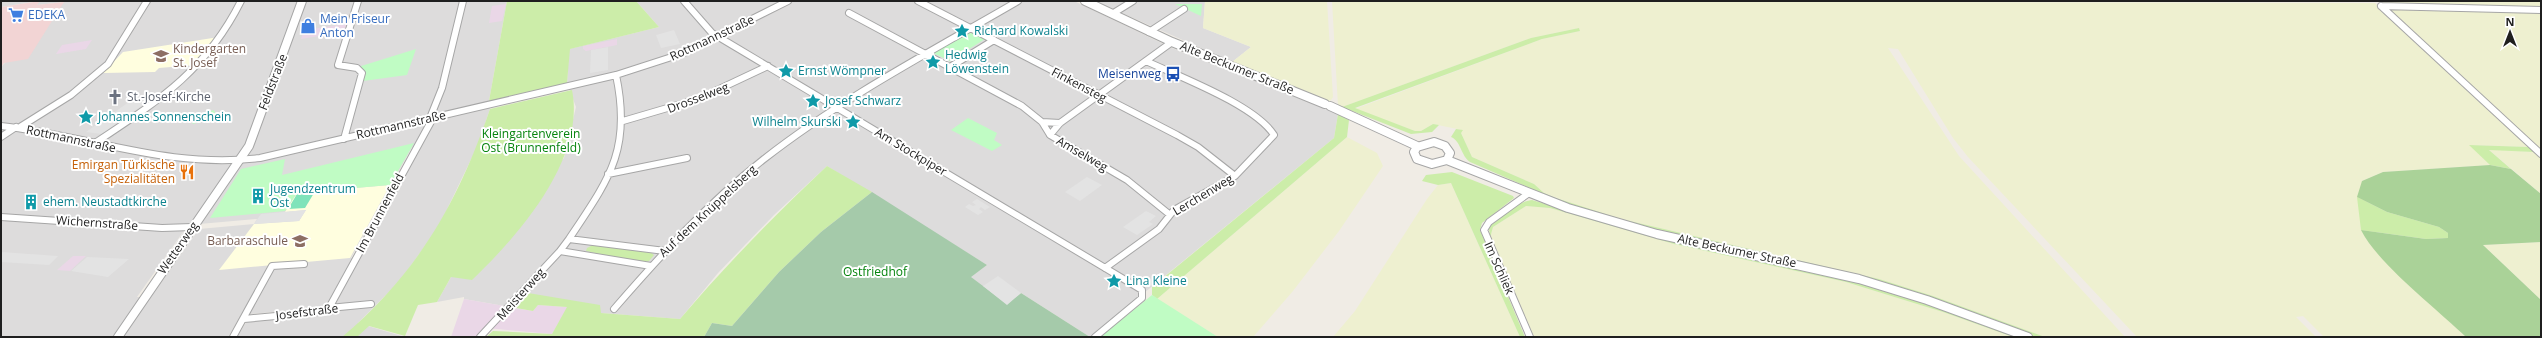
<svg xmlns="http://www.w3.org/2000/svg" width="2542" height="338" font-family="'Open Sans',sans-serif">
<style>
.residential{fill:#dddcdc;fill-rule:evenodd}
.commercial{fill:#f2d4d4}
.industrial{fill:#ead7e7}
.education{fill:#fffedf}
.farmland{fill:#eef0d0}
.grass{fill:#cceda9}
.forest{fill:#aad298}
.cemetery{fill:#a5caaa}
.park{fill:#c0fcc4}
.pitch{fill:#80e3ba}
.parking{fill:#e3e3e3}
.lines{fill:none;stroke-linecap:round;stroke-linejoin:round}
.minor-casing{stroke:#a6a6a6;stroke-width:8}
.tertiary-casing{stroke:#a6a6a6;stroke-width:10}
.minor{stroke:#fff;stroke-width:6}
.tertiary{stroke:#fff;stroke-width:8}
.labels{text-anchor:middle;stroke-width:4;stroke-linejoin:round;paint-order:stroke}
.shop-label{font-size:12px;fill:#366cbe;stroke:#fff;text-anchor:start}
.culture-label{font-size:12px;fill:#0d838f;stroke:#fff;text-anchor:start}
.street-label{font-size:12px;fill:#1f1f1f;stroke:#fff}
.education-label{font-size:12px;fill:#785e54;stroke:#fff;text-anchor:start}
.transit-label{font-size:12px;fill:#164399;stroke:#fff;text-anchor:end}
.worship-label{font-size:12px;fill:#5b616d;stroke:#fff;text-anchor:start}
.park-label{font-size:12px;fill:#06840e;stroke:#fff}
.food-label{font-size:12px;fill:#c56008;stroke:#fff;text-anchor:end}
</style>
<rect width="100%" height="100%" fill="#f0ece5"/>
<path class="residential" d="M1,1H507L489,101L490,109L477,147L438,228L399,282L358,323L405,337H237L247,321L327,314L332,310L370,303L241,315L228,337H1V67L64,2L37,5L39,1L1,7ZM420,146L361,257L351,258L412,147ZM257,219L254,224L199,229L151,297H137L188,225Z
M636,1H1074L1172,48L1338,114L1334,138L1090,337L1021,293L1007,305L970,277L987,265L827,166L774,215L718,273L680,319L601,313L528,293L516,308L464,299V297L437,302L451,277L564,158L576,107L567,83L569,49L659,27Z
M1095,1H1205L1203,28L1251,47L1232,62Z"/>
<path class="commercial" d="M40,1L37,5L64,2L28,59L4,63L1,67V7Z"/>
<path class="industrial" d="M506,4L502,21L489,23L492,6Z
M347,24L344,32L301,39L304,30Z
M617,39V45L586,51L583,49V46Z
M92,40L86,49L56,54L62,45Z
M73,256H86L70,271L57,270Z
M464,299L533,311L538,305L568,307L552,334L486,328L476,337H451Z"/>
<path class="education" d="M219,37L195,65L159,68L155,72L103,73L123,52Z
M390,185L350,258L219,270L254,224L299,221L306,210L285,212L297,193Z"/>
<path class="farmland" d="M1205,1H1327L1333,97L1331,100L1328,102L1232,62L1251,47L1203,28Z
M1332,1L2375,3L2529,147L2470,145L2490,165L2383,172L2362,181L2382,258L2466,337H2324L2303,316L2296,317L2316,337H2137L1968,157L1953,138L1898,49L1888,48L1959,156L2125,337H2045L1933,296L1879,279L1621,219L1579,206L1544,193L1534,184L1472,157L1461,133L1462,130L1433,124L1421,131H1415L1355,109L1542,39L1580,31L1579,28L1531,38L1342,107L1338,106Z
M2378,1H2541V7L2387,4Z
M2393,8L2541,12V152L2390,12Z
M1347,137L1377,153L1383,166L1339,231L1293,291L1253,337H1218L1157,299Z
M2488,149L2534,152L2541,157V194Z
M1451,183L1520,337H1333L1355,311L1427,199L1438,185Z
M1526,206L1550,208L1674,244L1846,282L1943,312L2013,337H1534L1490,238L1493,227Z
M2541,242V300L2483,245Z"/>
<path class="grass" d="M507,1H636L659,27L570,49L567,83L489,101Z
M1579,28L1580,31L1542,39L1355,108L1415,131H1421L1433,124L1439,125L1432,132L1411,134L1342,107L1531,38Z
M572,90C586,159 519,235 472,280L451,277L437,302L418,305L405,336L369,326L357,337H342C418,273 458,202 490,109Z
M1338,114L1349,120L1347,137L1157,299L1152,295V287L1334,138Z
M1456,129L1463,130L1461,133L1472,157L1534,184L1544,193L1556,198L1621,219L1879,279L1933,296L2045,337H2034L1938,302L1658,232L1578,209L1470,162C1461,156 1461,141 1451,137Z
M2469,145L2529,147L2534,152L2489,150L2511,169L2490,165Z
M827,166L872,192L821,232L779,272L732,326L712,323L704,337H486L493,331L552,334L567,307L538,305L533,311L516,308L528,293L600,305L601,313L680,319C726,265 775,215 827,166Z
M1452,172L1513,196L1514,198L1482,223L1480,230L1525,337H1520L1451,183L1438,185L1422,181L1426,175Z
M2357,197L2387,212L2439,227L2448,233L2449,238L2426,239L2361,230Z
M1532,200L1582,215L1821,272L1917,299L2021,337H2013L1943,312L1846,282L1674,244L1550,208L1526,206L1493,227L1490,238L1489,228C1495,217 1520,201 1532,200Z
M593,245L650,252L654,255L649,261L642,263L586,251L587,248Z"/>
<path class="forest" d="M2490,165L2511,169L2541,194V242L2483,245L2541,300V337H2466C2437,309 2378,264 2361,230L2426,239L2448,238V233L2439,227L2387,212L2357,197L2362,181L2383,172Z"/>
<path class="cemetery" d="M872,192L987,265L971,277L1007,304L1021,293L1090,337H704L712,323L732,326L779,272L821,232Z"/>
<path class="park" d="M1175,4H1202L1201,16Z
M971,31L985,39L950,61L933,53Z
M416,49L407,75L363,81L365,73L358,67Z
M214,110L216,116L193,124L190,118Z
M968,118L997,133L994,140L1002,145L992,151L951,130Z
M414,143L390,185L297,193L285,211L210,218L241,169L285,159L282,175Z
M1152,295L1218,337H1100Z"/>
<path class="pitch" d="M314,193L305,208L288,209L297,194Z"/>
<path class="parking" d="M674,30L680,44L661,48L656,35Z
M608,47V70L590,73L591,50Z
M158,94L102,134L86,132L139,95Z
M1087,177L1102,185L1080,201L1065,192Z
M977,199L990,207L985,210L981,207L979,209L983,212L978,215L965,207L969,204L973,206L976,205L972,202Z
M306,210L299,221L254,224L261,214Z
M1146,211L1156,216L1149,222L1153,224L1137,235L1123,227Z
M1,252L58,256L49,265L1,262Z
M87,257L129,259L108,277L71,271Z
M998,276L1021,293L1007,305L983,286Z"/>
<g class="lines">
<defs>
<path id="minor" d="M684,1L712,33L1142,290V298L1095,337
M918,1L1177,135L1198,147L1235,176
M2381,6L2541,154
M2381,6L2541,10
M849,13L1022,106L1042,122L1050,135L1127,180L1169,214
M1112,14L1133,1
M1149,32L1184,9
M950,67L994,40
M430,118L442,88L463,1
M623,121L698,99L768,66
M1042,122L1060,123
M1,126C91,136 167,169 260,158L616,75L684,53L788,1
M20,127L71,95L108,64L147,1
M1050,135L1060,123L1172,42
M1,137L16,127
M344,139L362,73L357,68L338,65L358,1
M95,143C158,101 206,71 241,1
M608,174L687,158
M1529,193L1489,222L1484,230L1530,337
M1,217L162,228L192,227
M569,239C609,179 632,150 616,75
M651,266L560,251L569,239L665,251
M1105,268L1159,229L1174,210L1235,176L1274,135C1255,105 1180,77 1146,61
M329,308L433,118
M614,309C660,256 708,203 764,159C842,98 932,51 1018,1
M244,319L319,312L329,308L371,304
M233,337L272,266L304,264
M480,337L560,251"/>
<path id="tertiary" d="M1085,1L1172,42L1325,104
M1330,106L1417,146
M1434,142L1445,146L1450,153L1447,160L1432,164L1417,159L1414,152L1417,147Z
M1447,160L1568,208L1657,234L1859,279L1927,300L2028,337
M118,337L249,146L302,1"/>
</defs>
<use href="#minor" class="minor-casing"/>
<use href="#tertiary" class="tertiary-casing"/>
<use href="#minor" class="minor"/>
<use href="#tertiary" class="tertiary"/>
</g>
<defs>
<symbol id="supermarket-bare" viewBox="-9 -9 18 18"><path d="M-6-5.5h2.5l.6 2H6L4.5 2H-2.5L-4.4-4H-6ZM-1.5 3.2a1.3 1.3 0 1 0 .1 0ZM3 3.2a1.3 1.3 0 1 0 .1 0Z" fill="#3f7fe0" stroke="#fff" stroke-width="2.5" paint-order="stroke"/></symbol>
<symbol id="shop-bare" viewBox="-9 -9 18 18"><path d="M-5-2.5h2.3a2.7 3.5 0 0 1 5.4 0H5L5.5 6h-11ZM-1.5-2.5h3a1.5 2.3 0 0 0-3 0Z" fill="#3f7fe0" stroke="#fff" stroke-width="2.5" paint-order="stroke"/></symbol>
<symbol id="sight-bare" viewBox="-9 -9 18 18"><path d="M0-6L1.8-2.2L6-1.7L2.9 1.2L3.7 5.4L0 3.3L-3.7 5.4L-2.9 1.2L-6-1.7L-1.8-2.2Z" fill="#0f9aa8" stroke="#fff" stroke-width="2.5" paint-order="stroke"/></symbol>
<symbol id="school-bare" viewBox="-9 -9 18 18"><path d="M0-5L7-2L0 1L-7-2ZM-4 1L0 2.5L4 1V4Q0 6-4 4Z" fill="#8d6e63" stroke="#fff" stroke-width="2.5" paint-order="stroke"/></symbol>
<symbol id="bus-bare" viewBox="-9 -9 18 18"><path d="M-5-6H5V4H4V6H2V4H-2V6H-4V4H-5ZM-3.5-4V0h7V-4ZM-3.5 1.2v1.5H-2V1.2ZM2 1.2v1.5H3.5V1.2Z" fill="#1a4fb4" stroke="#fff" stroke-width="2.5" paint-order="stroke"/></symbol>
<symbol id="church-bare" viewBox="-9 -9 18 18"><path d="M-1.2-6h2.4v3.5h3.3v2.4h-3.3V6h-2.4V-.1h-3.3v-2.4h3.3Z" fill="#6b7280" stroke="#fff" stroke-width="2.5" paint-order="stroke"/></symbol>
<symbol id="restaurant-bare" viewBox="-9 -9 18 18"><path d="M-5-6h1v4h1v-4h1v4h1v-4h1v5L-1.5 .5V6h-2V.5L-5-1ZM5-6V6H3V1.5H1.5Q1.5-4 5-6Z" fill="#e8710a" stroke="#fff" stroke-width="2.5" paint-order="stroke"/></symbol>
<symbol id="building-bare" viewBox="-9 -9 18 18"><path d="M-4-6H4V6H1V3H-1V6H-4ZM-2.5-4.3h1.7v1.8h-1.7ZM.8-4.3h1.7v1.8H.8ZM-2.5-1h1.7V.8h-1.7ZM.8-1h1.7V.8H.8Z" fill="#0f9aa8" stroke="#fff" stroke-width="2.5" paint-order="stroke"/></symbol>
</defs>
<g fill-rule="evenodd">
<use href="#supermarket-bare" x="5" y="4" width="22" height="22"/>
<use href="#shop-bare" x="297" y="15" width="22" height="22"/>
<use href="#sight-bare" x="951" y="20" width="22" height="22"/>
<use href="#school-bare" x="150" y="45" width="22" height="22"/>
<use href="#sight-bare" x="922" y="51" width="22" height="22"/>
<use href="#sight-bare" x="775" y="60" width="22" height="22"/>
<use href="#bus-bare" x="1162" y="63" width="22" height="22"/>
<use href="#church-bare" x="104" y="86" width="22" height="22"/>
<use href="#sight-bare" x="802" y="90" width="22" height="22"/>
<use href="#sight-bare" x="75" y="106" width="22" height="22"/>
<use href="#sight-bare" x="842" y="111" width="22" height="22"/>
<use href="#restaurant-bare" x="176" y="161" width="22" height="22"/>
<use href="#building-bare" x="247" y="185" width="22" height="22"/>
<use href="#building-bare" x="20" y="191" width="22" height="22"/>
<use href="#school-bare" x="289" y="230" width="22" height="22"/>
<use href="#sight-bare" x="1103" y="270" width="22" height="22"/>
</g>
<g class="labels">
<g class="shop-label">
<text x="28" y="19">EDEKA</text>
<text x="320" y="23">Mein Friseur<tspan x="320" dy="14">Anton</tspan></text>
</g>
<g class="culture-label">
<text x="974" y="35">Richard Kowalski</text>
<text x="945" y="59">Hedwig<tspan x="945" dy="14">Löwenstein</tspan></text>
<text x="798" y="75">Ernst Wömpner</text>
<text x="825" y="105">Josef Schwarz</text>
<text x="98" y="121">Johannes Sonnenschein</text>
<text x="841" y="126" text-anchor="end">Wilhelm Skurski</text>
<text x="270" y="193">Jugendzentrum<tspan x="270" dy="14">Ost</tspan></text>
<text x="43" y="206">ehem. Neustadtkirche</text>
<text x="1126" y="285">Lina Kleine</text>
</g>
<g class="street-label">
<text transform="translate(712 38) rotate(-25)" y="4">Rottmannstraße</text>
<text transform="translate(1237 68) rotate(22)" y="4">Alte Beckumer Straße</text>
<text transform="translate(273 82) rotate(-69)" y="4">Feldstraße</text>
<text transform="translate(1079 85) rotate(28)" y="4">Finkensteg</text>
<text transform="translate(698 98) rotate(-21)" y="4">Drosselweg</text>
<text transform="translate(401 125) rotate(-13)" y="4">Rottmannstraße</text>
<text transform="translate(71 139) rotate(12)" y="4">Rottmannstraße</text>
<text transform="translate(911 152) rotate(31)" y="4">Am Stockpiper</text>
<text transform="translate(1082 154) rotate(30)" y="4">Amselweg</text>
<text transform="translate(1203 195) rotate(-31)" y="4">Lerchenweg</text>
<text transform="translate(708 211) rotate(-43)" y="4">Auf dem Knüppelsberg</text>
<text transform="translate(380 213) rotate(-62)" y="4">Im Brunnenfeld</text>
<text transform="translate(97 223) rotate(4)" y="4">Wichernstraße</text>
<text transform="translate(178 248) rotate(-55)" y="4">Wetterweg</text>
<text transform="translate(1737 251) rotate(12)" y="4">Alte Beckumer Straße</text>
<text transform="translate(1499 268) rotate(66)" y="4">Im Schliek</text>
<text transform="translate(521 294) rotate(-48)" y="4">Meisterweg</text>
<text transform="translate(307 312) rotate(-7)" y="4">Josefstraße</text>
</g>
<g class="education-label">
<text x="173" y="53">Kindergarten<tspan x="173" dy="14">St. Josef</tspan></text>
<text x="288" y="245" text-anchor="end">Barbaraschule</text>
</g>
<g class="transit-label">
<text x="1161" y="78">Meisenweg</text>
</g>
<g class="worship-label">
<text x="127" y="101">St.-Josef-Kirche</text>
</g>
<g class="park-label">
<text x="531" y="138">Kleingartenverein<tspan x="531" dy="14">Ost (Brunnenfeld)</tspan></text>
<text x="875" y="276">Ostfriedhof</text>
</g>
<g class="food-label">
<text x="175" y="169">Emirgan Türkische<tspan x="175" dy="14">Spezialitäten</tspan></text>
</g>
</g>
<rect width="2542" height="338" fill="none" stroke="#1f1f1f" stroke-width="4"/>
<g transform="translate(2510 32)" stroke="#ffffff" stroke-width="3" paint-order="stroke">
<path d="M0-3L7 15L0 10L-7 15Z" fill="#1f1f1f"/>
<text y="-6" font-size="11" font-weight="bold" text-anchor="middle" fill="#1f1f1f">N</text>
</g>
</svg>
